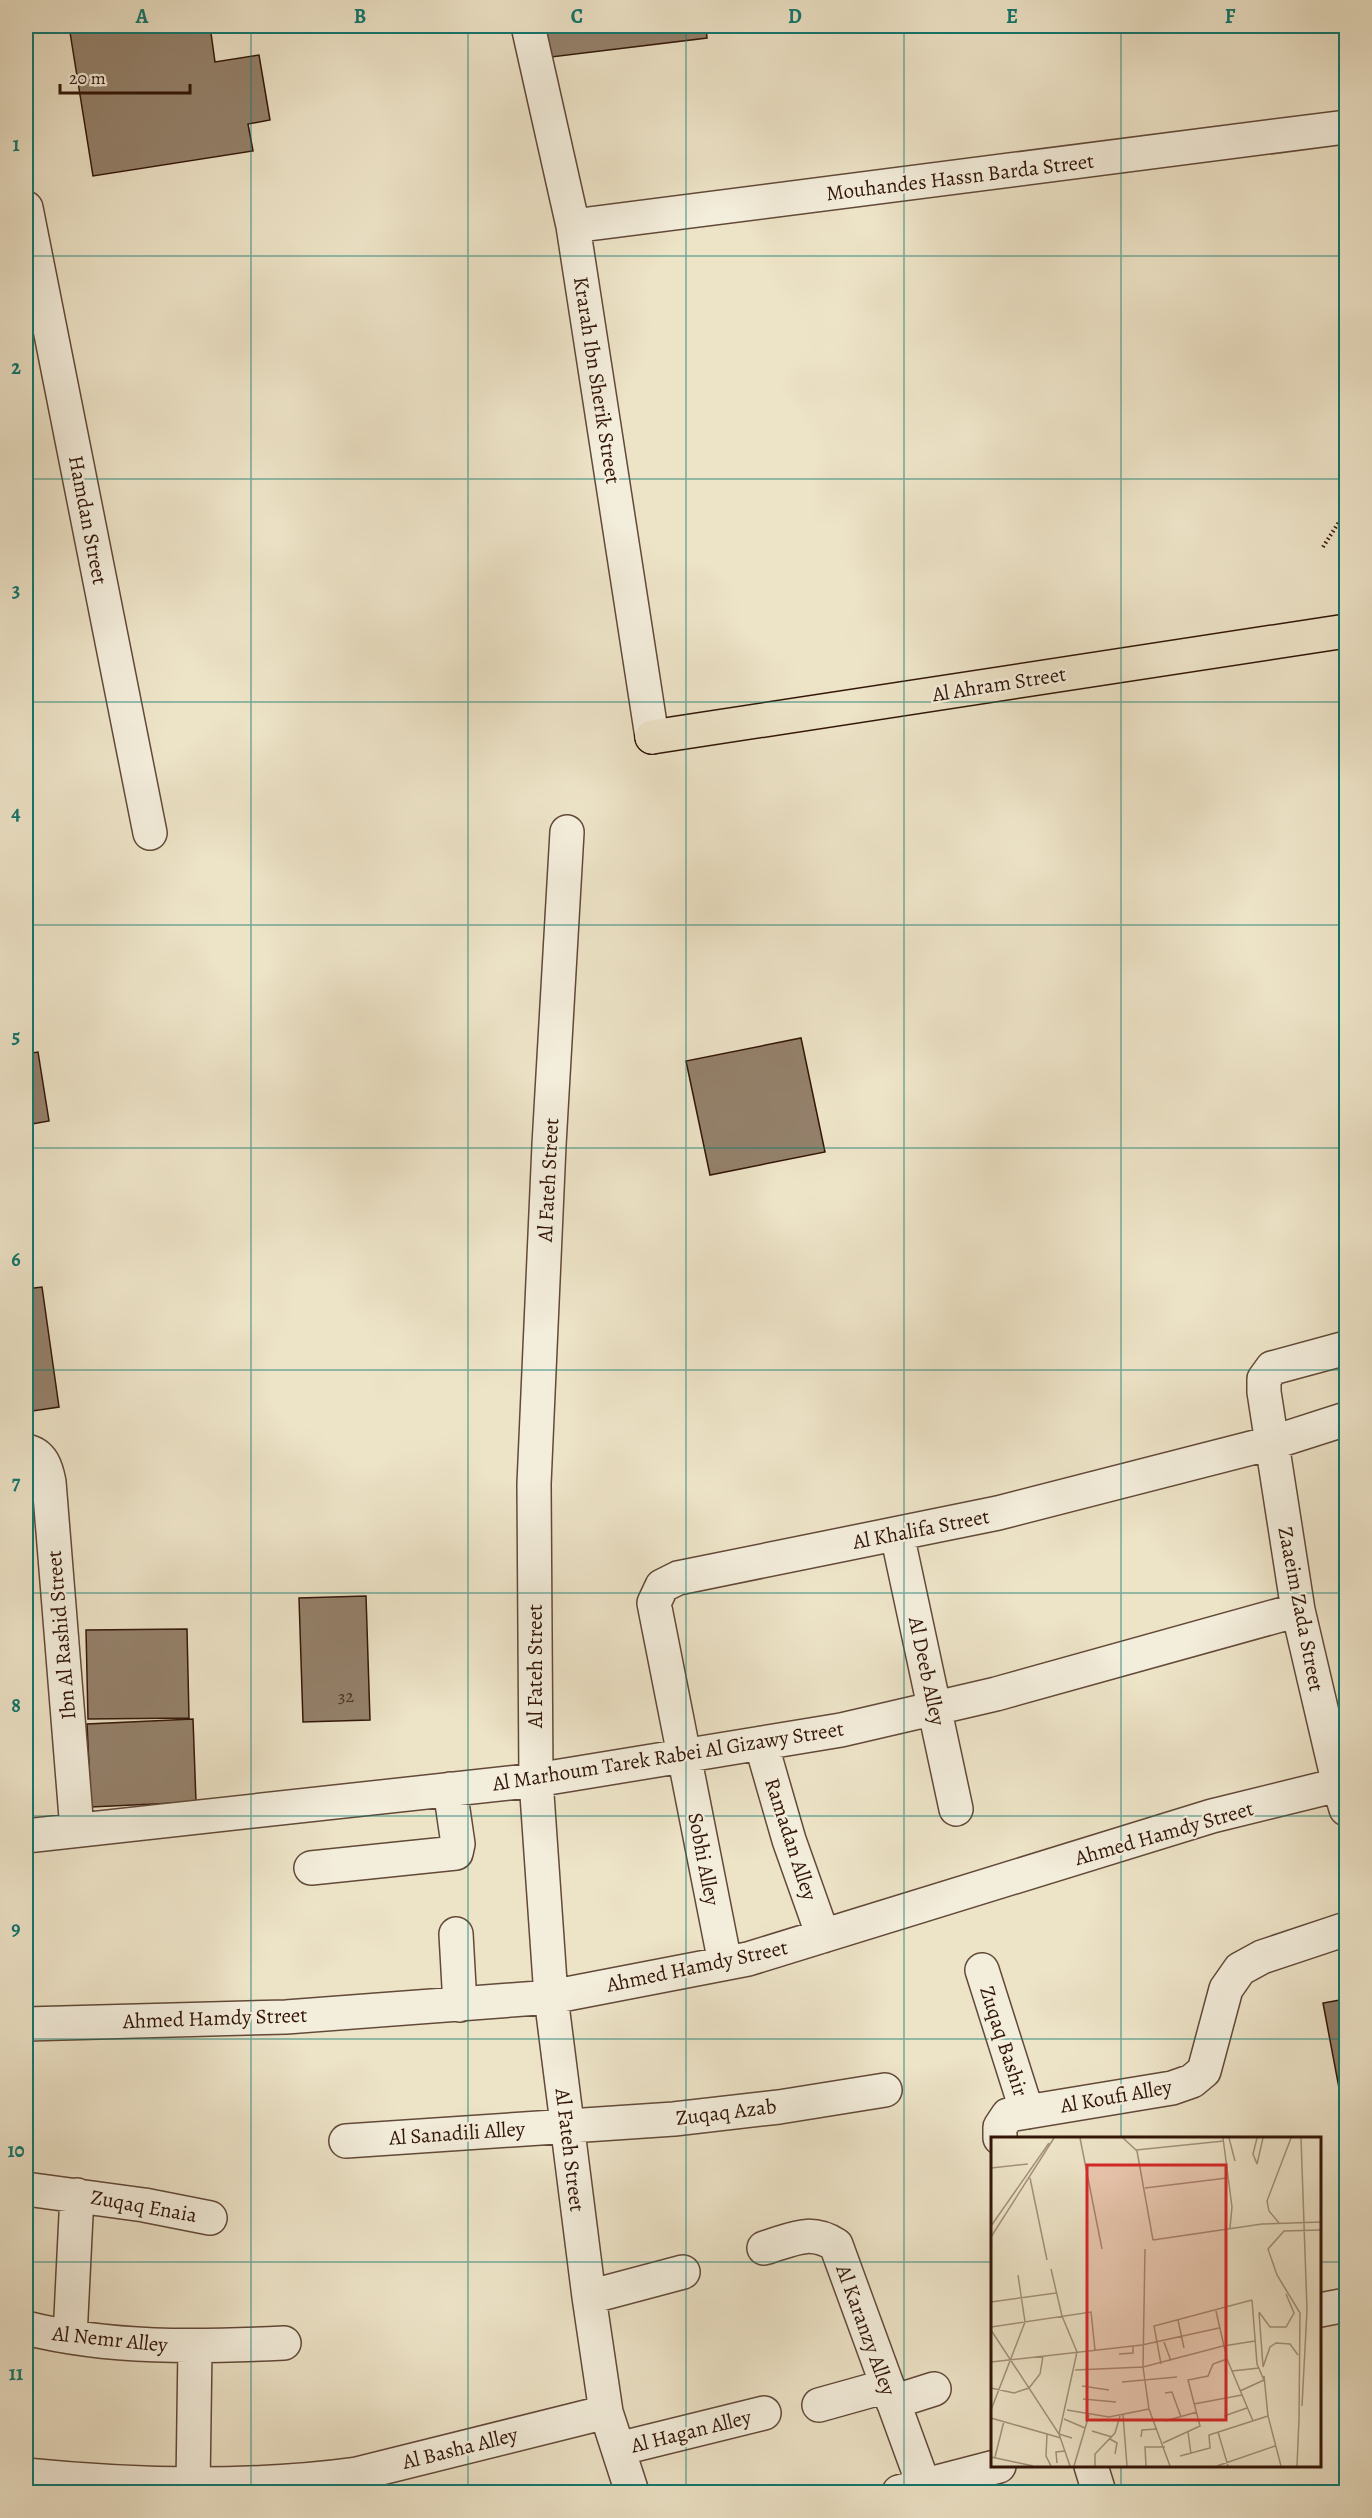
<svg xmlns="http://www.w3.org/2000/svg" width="1372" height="2518" font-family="Alegreya,serif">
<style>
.building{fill:#94816b;stroke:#331608;stroke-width:1.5}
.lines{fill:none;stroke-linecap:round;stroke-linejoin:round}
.minor-casing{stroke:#624938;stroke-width:36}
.highway-casing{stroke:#331608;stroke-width:36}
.path{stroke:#331608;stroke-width:4;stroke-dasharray:1.5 3;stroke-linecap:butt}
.minor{stroke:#f3eddb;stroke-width:33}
.highway{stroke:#ede3c7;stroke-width:33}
.grid{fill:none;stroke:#0f766e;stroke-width:1.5;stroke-opacity:0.55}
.labels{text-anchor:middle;stroke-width:4.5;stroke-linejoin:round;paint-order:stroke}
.number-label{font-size:18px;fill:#4b3121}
.street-label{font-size:21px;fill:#331608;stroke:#f3eddb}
.inset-road{fill:none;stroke:#a3917b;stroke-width:1.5}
.view{fill:#d62828;fill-opacity:0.15;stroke:#d62828;stroke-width:3}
.inset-edge{fill:none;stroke:#331608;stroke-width:3}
.neatline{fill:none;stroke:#0f766e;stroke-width:2}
.grid-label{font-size:20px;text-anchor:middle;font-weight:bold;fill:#0f766e}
</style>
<rect width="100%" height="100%" fill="#ede3c7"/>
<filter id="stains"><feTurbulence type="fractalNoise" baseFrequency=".00333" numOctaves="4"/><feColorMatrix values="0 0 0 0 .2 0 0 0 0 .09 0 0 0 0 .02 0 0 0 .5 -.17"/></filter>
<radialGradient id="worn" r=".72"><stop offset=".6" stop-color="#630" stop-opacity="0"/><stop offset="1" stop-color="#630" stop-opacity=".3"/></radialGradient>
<path class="building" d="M69,26H210L215,62L259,55L270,120L248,124L253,151L93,176Z
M539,26H706L707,38L543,58Z
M801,1038L825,1152L710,1175L686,1061Z
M38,1052L49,1121L26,1125V1054Z
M26,1173L29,1196H26Z
M42,1287L59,1407L26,1412V1289Z
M366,1596L370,1720L303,1722L299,1598Z
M187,1629L189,1718L88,1719L86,1630Z
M193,1719L196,1802L91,1807L87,1724Z
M1346,1999V2087L1339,2088L1323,2003Z"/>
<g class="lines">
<defs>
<path id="minor" d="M528,26L573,226L652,737
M26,208L150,833
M573,226L1346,127
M567,832L549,1145L534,1484L536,1780L551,1997L589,2297L606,2412L632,2492
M1346,1348L1272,1368L1264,1379V1392L1298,1610L1339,1785L1346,1809
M26,1451C42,1454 46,1467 49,1482L77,1830
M897,1534L956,1809
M761,1743L789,1840L823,1936
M26,1836L536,1780L841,1730L996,1694L1298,1610
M311,1868L456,1853L458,1844L450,1789
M456,1934L460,2005
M725,1963L654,1603L662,1586L678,1578L998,1513L1271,1443L1346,1419
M982,1970L1027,2112
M26,2024L286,2017L551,1997L748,1959L1212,1816L1346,1783
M1000,2138V2127L1008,2115L1172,2088L1192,2081L1204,2071L1226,1989L1240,1969L1262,1957L1346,1929
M346,2141L674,2119L779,2107L885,2090
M26,2189L144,2205L210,2218
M764,2248C792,2240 809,2228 836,2245L924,2486
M589,2297L683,2272
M1320,2310L1346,2305
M26,2328C110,2349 198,2347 284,2343
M70,2337L77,2195
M893,2402L934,2389
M819,2405L887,2386
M618,2449L764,2413
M1091,2466L1099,2492
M26,2475C136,2486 246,2489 357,2474L606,2412
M193,2485L195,2347
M899,2492L999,2466"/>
<path id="highway" d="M652,737L1346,631"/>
</defs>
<use href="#minor" class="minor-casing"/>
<use href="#highway" class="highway-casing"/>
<path class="path" d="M1323,547L1346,511"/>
<use href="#minor" class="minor"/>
<use href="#highway" class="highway"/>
</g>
<path class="grid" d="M251,26V2492M468,26V2492M686,26V2492M904,26V2492M1121,26V2138M26,256H1346M26,479H1346M26,702H1346M26,925H1346M26,1148H1346M26,1370H1346M26,1593H1346M26,1816H1346M26,2039H1346M26,2262H992M1320,2262H1346M1121,2466V2492"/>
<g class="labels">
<g class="number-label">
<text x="346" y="1702">32</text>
</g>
<g class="street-label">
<text transform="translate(960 177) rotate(-7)" y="7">Mouhandes Hassn Barda Street</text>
<text transform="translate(597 380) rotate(81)" y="7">Krarah Ibn Sherik Street</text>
<text transform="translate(88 520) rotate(79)" y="7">Hamdan Street</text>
<text transform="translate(999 684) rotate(-9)" y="7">Al Ahram Street</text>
<text transform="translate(548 1180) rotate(-87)" y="7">Al Fateh Street</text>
<text transform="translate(921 1529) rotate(-11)" y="7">Al Khalifa Street</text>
<text transform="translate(1301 1609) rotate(79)" y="7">Zaaeim Zada Street</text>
<text transform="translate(61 1635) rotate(-95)" y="7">Ibn Al Rashid Street</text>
<text transform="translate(535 1666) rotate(-90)" y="7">Al Fateh Street</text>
<text transform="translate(927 1671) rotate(78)" y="7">Al Deeb Alley</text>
<text transform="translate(668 1756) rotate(-9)" y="7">Al Marhoum Tarek Rabei Al Gizawy Street</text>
<text transform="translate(1164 1833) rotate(-16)" y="7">Ahmed Hamdy Street</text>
<text transform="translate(791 1839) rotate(72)" y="7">Ramadan Alley</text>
<text transform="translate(704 1859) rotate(79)" y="7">Sobhi Alley</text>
<text transform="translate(697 1966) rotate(-12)" y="7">Ahmed Hamdy Street</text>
<text transform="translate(215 2018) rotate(-2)" y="7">Ahmed Hamdy Street</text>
<text transform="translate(1004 2041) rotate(72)" y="7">Zuqaq Bashir</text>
<text transform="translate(1116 2096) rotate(-10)" y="7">Al Koufi Alley</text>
<text transform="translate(726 2112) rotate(-7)" y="7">Zuqaq Azab</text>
<text transform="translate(457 2133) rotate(-4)" y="7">Al Sanadili Alley</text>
<text transform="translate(570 2150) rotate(83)" y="7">Al Fateh Street</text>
<text transform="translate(144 2206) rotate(10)" y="7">Zuqaq Enaia</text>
<text transform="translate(866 2330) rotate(70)" y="7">Al Karanzy Alley</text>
<text transform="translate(110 2339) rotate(6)" y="7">Al Nemr Alley</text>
<text transform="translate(691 2431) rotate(-14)" y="7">Al Hagan Alley</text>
<text transform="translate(460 2448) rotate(-14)" y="7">Al Basha Alley</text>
</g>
</g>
<g transform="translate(991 2137)">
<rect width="330" height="330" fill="#ede3c7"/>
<path class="inset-road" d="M89,1L111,112M132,1L146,14L162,103M232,1L241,70L239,91M238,1L244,24M266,1L262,17L266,27M310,1L316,173L311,269M145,13L233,4M266,27L272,1M0,31L37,27M39,41L56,123M154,51L236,41M288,86L278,74L276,64L300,1M0,89L58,6M0,100L63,1M162,103L271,87L330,85M154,112L152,230L158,272L179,329M60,132L71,179L86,215L68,297L81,301M261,163L266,227L273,243M0,165L65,156M225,174L236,222L262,284M268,175L279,190H295L303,176L295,157M268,176L272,229M187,183L193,211M0,190L100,175L104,213M0,193L68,297L79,329M173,205L180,224M128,217L142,216V209M0,225L151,208L228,191M170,227L163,189L261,163M272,230L279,210L285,206L299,207L307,218M84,233L152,230L232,209L264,204M241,234L268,231M273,239L277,279L290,329M131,245L186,240M91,249L118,253M0,251L23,256L38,251L49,237L52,219M249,254L273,243M174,256L181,255L190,280M92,262L125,265M203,267L251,258M0,273L34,185L27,138M76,273L118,280L158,272M132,278L136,329M233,279L256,271M0,281L70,301M73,282L94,291M174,284L206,275M308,285L309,176L286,138L277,112L293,94L330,93M101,294L121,300M197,295L200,317M227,295L237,329M56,297L55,319L60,329M150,300L151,293L166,292M119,302L126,306L124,317M172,306L209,289L197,243L217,239L222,227L236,222M189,319L219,311L218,298L277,279M0,320L42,329M4,320L13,284M66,326L65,315L74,314M83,329L98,278M104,329V317L124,296L129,279M155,329L154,310H174M226,329L284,309M306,329L308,282"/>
<path class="view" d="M96,28H235V283H96Z"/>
<rect width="330" height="330" class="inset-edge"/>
</g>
<rect width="1372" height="2518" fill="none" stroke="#ede3c7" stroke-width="66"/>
<path d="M60 84v9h130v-9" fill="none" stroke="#331608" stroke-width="3"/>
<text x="69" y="84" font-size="18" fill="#331608" stroke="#f3eddb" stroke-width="4.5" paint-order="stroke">20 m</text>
<rect x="33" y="33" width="1306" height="2452" class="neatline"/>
<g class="grid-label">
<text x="142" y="23">A</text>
<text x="360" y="23">B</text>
<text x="577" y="23">C</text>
<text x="795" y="23">D</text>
<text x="1012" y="23">E</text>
<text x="1230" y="23">F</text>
<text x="16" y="151">1</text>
<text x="16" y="374">2</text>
<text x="16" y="597">3</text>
<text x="16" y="820">4</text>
<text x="16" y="1043">5</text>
<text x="16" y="1266">6</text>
<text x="16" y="1489">7</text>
<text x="16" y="1712">8</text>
<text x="16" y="1935">9</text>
<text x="16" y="2157">10</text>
<text x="16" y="2380">11</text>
</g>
<rect width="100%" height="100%" filter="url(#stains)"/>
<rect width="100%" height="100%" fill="url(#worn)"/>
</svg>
